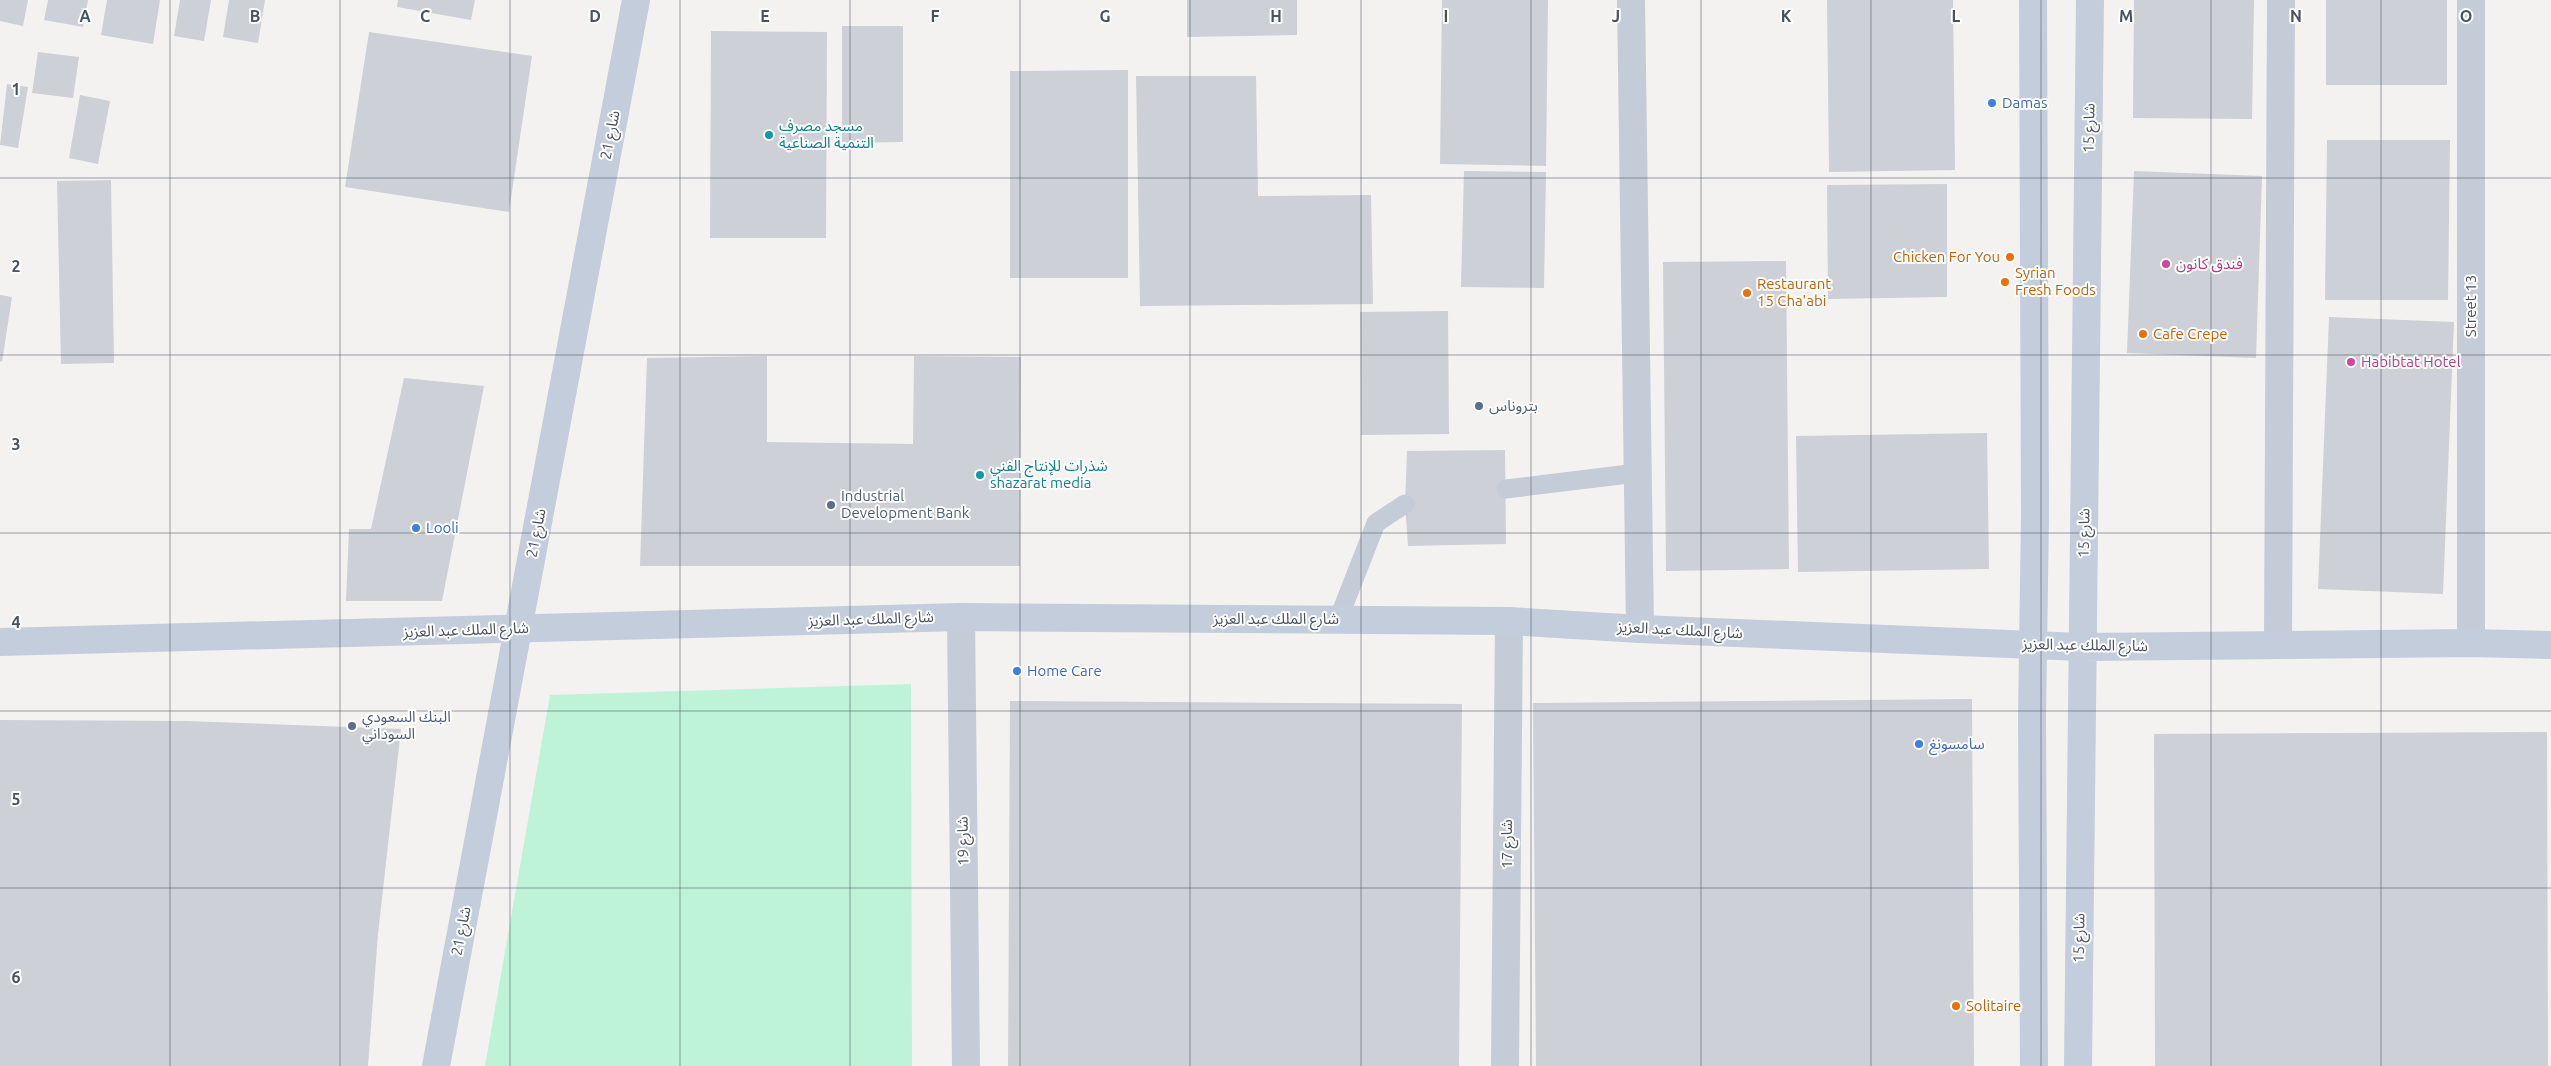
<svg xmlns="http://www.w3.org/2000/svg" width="2551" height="1066" font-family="Ubuntu,'Noto Sans Arabic',sans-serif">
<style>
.green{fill:#bef3d7}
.building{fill:#cdd0d6}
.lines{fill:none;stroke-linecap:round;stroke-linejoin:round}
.lane{stroke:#c4ccd7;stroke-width:19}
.street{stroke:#c4ccd7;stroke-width:28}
.secondary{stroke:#c3cddb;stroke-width:28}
.grid{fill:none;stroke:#485360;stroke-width:1;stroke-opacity:0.55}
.shop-dot{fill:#3f7fe0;stroke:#fff;stroke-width:2}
.culture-dot{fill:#0f9aa8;stroke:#fff;stroke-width:2}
.food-dot{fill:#e8710a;stroke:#fff;stroke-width:2}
.hotel-dot{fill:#d1479c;stroke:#fff;stroke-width:2}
.service-dot{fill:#5c6f8a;stroke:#fff;stroke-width:2}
.labels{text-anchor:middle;stroke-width:4;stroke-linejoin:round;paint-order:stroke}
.shop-label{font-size:15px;fill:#366cbe;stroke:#fff;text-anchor:start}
.culture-label{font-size:15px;fill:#0d838f;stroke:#fff;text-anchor:start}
.street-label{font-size:15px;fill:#485360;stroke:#fff}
.food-label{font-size:15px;fill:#c56008;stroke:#fff;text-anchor:start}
.hotel-label{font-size:15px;fill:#b23c85;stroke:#fff;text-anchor:start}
.service-label{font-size:15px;fill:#4e5e75;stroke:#fff;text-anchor:start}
.grid-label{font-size:16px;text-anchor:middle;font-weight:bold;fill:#485360;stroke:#fff;stroke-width:4;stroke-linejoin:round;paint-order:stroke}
</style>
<rect width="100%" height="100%" fill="#f4f1f1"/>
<path class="green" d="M911,684L912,1066H485L550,695Z"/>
<path class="building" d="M0,0H28L23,26L0,21Z
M48,0H88L83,27L44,20Z
M107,0H160L153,44L101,35Z
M180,0H211L204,41L174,36Z
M229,0H265L258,43L223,37Z
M398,0H475L471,20L397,7Z
M1187,0H1297V35L1187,37Z
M1442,0H1548L1546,166L1440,164Z
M1827,0H1953L1955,170L1829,172Z
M2134,0H2254L2252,119L2133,118Z
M2326,0H2447V85H2326Z
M842,26H903V142L842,143Z
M711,31L827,32L826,238H710Z
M369,32L532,56L509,212L345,187Z
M38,52L79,57L73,98L32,93Z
M1128,70V278H1010V71Z
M1136,76H1256L1258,196L1371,195L1373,304L1140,306Z
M7,84L28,87L18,148L0,145Z
M80,95L110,101L98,164L69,158Z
M2327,140H2450L2448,300H2325Z
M1464,171L1546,172L1544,288L1461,287Z
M2134,171L2262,176L2256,358L2127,353Z
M111,180L114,363L61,364L57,181Z
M1947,184V297L1828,299L1827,185Z
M1786,261L1789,569L1666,571L1663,262Z
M0,295L12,297L2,362L0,361Z
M1448,311L1449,434L1361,435L1360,312Z
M2329,317L2454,322L2443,594L2318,589Z
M767,356V442L913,444L914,356L1021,357L1020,566H640L647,358Z
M404,378L484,386L442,601H346L349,529H371Z
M1987,433L1989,569L1798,572L1796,436Z
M1505,450L1506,544L1408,546L1405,504L1407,451Z
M1972,699L1974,1066H1536L1533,703Z
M1010,701L1462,704L1459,1066H1008Z
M0,720L186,721L401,729L378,934L368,1066H0Z
M2547,732L2548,1066H2155L2154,734Z"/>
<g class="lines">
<path class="lane" d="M1506,489L1637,473
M1338,620L1376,523L1405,504"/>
<path class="street" d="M1631,0L1640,629
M961,617L966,1066
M2471,643V0
M2278,644L2281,0
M1505,1066L1509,621"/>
<path class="secondary" d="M2033,0L2035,515L2032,718L2034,1066
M0,642L961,617L1509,621L1640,629L2082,647L2471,643L2551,645
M436,1066L636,0
M2078,1066L2090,0"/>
</g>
<path class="grid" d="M170,0V1066M340,0V1066M510,0V1066M680,0V1066M850,0V1066M1020,0V1066M1190,0V1066M1361,0V1066M1531,0V1066M1701,0V1066M1871,0V1066M2041,0V1066M2211,0V1066M2381,0V1066M0,178H2551M0,355H2551M0,533H2551M0,711H2551M0,888H2551"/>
<g class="shop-dot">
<circle cx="1992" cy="103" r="5"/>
<circle cx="416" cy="528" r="5"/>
<circle cx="1017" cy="671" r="5"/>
<circle cx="1919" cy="744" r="5"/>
</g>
<g class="culture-dot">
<circle cx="769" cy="135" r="5"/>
<circle cx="980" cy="475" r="5"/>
</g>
<g class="food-dot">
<circle cx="2010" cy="257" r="5"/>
<circle cx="2005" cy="282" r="5"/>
<circle cx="1747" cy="293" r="5"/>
<circle cx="2143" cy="334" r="5"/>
<circle cx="1956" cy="1006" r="5"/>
</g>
<g class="hotel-dot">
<circle cx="2166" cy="264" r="5"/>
<circle cx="2351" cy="362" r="5"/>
</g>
<g class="service-dot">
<circle cx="1479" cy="406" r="5"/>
<circle cx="831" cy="505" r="5"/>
<circle cx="352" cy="726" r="5"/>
</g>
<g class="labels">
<g class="shop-label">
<text x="2002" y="108">Damas</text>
<text x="426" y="533">Looli</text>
<text x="1027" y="676">Home Care</text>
<text x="1929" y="749">سامسونغ</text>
</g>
<g class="culture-label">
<text x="779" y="131">مسجد مصرف<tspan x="779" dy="17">التنمية الصناعية</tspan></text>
<text x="990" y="471">شذرات للإنتاج الفني<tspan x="990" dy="17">shazarat media</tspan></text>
</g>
<g class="street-label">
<text transform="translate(2089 128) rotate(-89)" y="5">شارع 15</text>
<text transform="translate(610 135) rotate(-79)" y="5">شارع 21</text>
<text transform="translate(2471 306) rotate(-90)" y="5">Street 13</text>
<text transform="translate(536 533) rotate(-79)" y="5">شارع 21</text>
<text transform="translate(2084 533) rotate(-89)" y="5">شارع 15</text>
<text transform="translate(871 619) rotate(-2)" y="5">شارع الملك عبد العزيز</text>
<text x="1276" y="624">شارع الملك عبد العزيز</text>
<text transform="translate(466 630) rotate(-2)" y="5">شارع الملك عبد العزيز</text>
<text transform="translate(1680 630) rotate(3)" y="5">شارع الملك عبد العزيز</text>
<text transform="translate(2085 645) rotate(1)" y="5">شارع الملك عبد العزيز</text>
<text transform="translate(963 841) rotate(-91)" y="5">شارع 19</text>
<text transform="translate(1507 844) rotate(-90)" y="5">شارع 17</text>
<text transform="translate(461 931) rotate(-79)" y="5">شارع 21</text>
<text transform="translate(2079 938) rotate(-89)" y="5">شارع 15</text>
</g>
<g class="food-label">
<text x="2000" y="262" text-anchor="end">Chicken For You</text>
<text x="2015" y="278">Syrian<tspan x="2015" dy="17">Fresh Foods</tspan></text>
<text x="1757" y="289">Restaurant<tspan x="1757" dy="17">15 Cha'abi</tspan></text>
<text x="2153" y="339">Cafe Crepe</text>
<text x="1966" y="1011">Solitaire</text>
</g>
<g class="hotel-label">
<text x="2176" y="269">فندق كانون</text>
<text x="2361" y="367">Habibtat Hotel</text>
</g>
<g class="service-label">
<text x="1489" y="411">بتروناس</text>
<text x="841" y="501">Industrial<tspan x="841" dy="17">Development Bank</tspan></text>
<text x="362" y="722">البنك السعودي<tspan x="362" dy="17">السوداني</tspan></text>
</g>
</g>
<g class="grid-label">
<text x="85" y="22">A</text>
<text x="255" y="22">B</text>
<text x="425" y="22">C</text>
<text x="595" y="22">D</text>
<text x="765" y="22">E</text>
<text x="935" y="22">F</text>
<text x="1105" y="22">G</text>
<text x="1276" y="22">H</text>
<text x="1446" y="22">I</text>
<text x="1616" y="22">J</text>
<text x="1786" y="22">K</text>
<text x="1956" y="22">L</text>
<text x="2126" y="22">M</text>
<text x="2296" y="22">N</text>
<text x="2466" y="22">O</text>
<text x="16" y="95">1</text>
<text x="16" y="272">2</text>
<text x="16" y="450">3</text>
<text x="16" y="628">4</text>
<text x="16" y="805">5</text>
<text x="16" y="983">6</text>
</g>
</svg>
